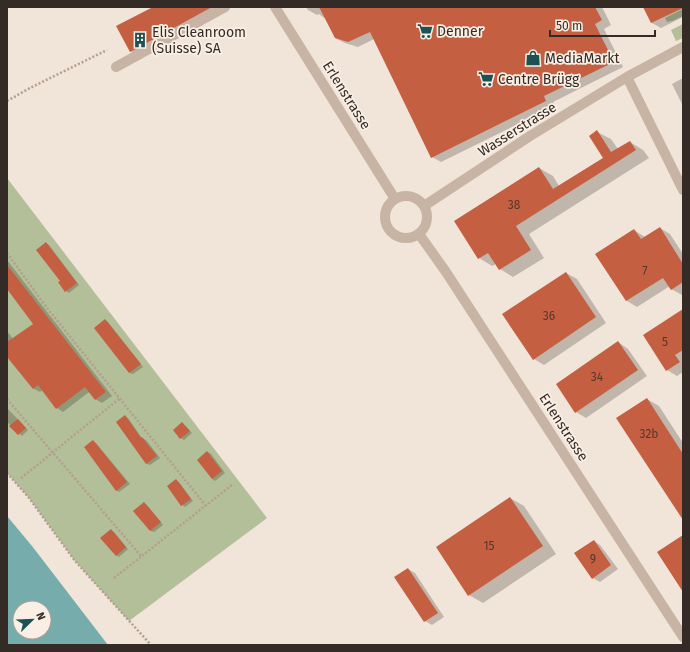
<svg xmlns="http://www.w3.org/2000/svg" width="690" height="652" font-family="'Fira Sans',sans-serif">
<style>
.green{fill:#b3bf98}
.water{fill:#77acad;fill-rule:evenodd}
.shadow{fill:#0003}
.building{fill:#c55f42}
.lines{fill:none;stroke-linecap:round;stroke-linejoin:round}
.path{stroke:#b49e8f;stroke-width:2.5;stroke-dasharray:2 2;stroke-linecap:butt}
.minor{stroke:#c8b4a4;stroke-width:10}
.labels{text-anchor:middle;stroke-width:3.5;stroke-linejoin:round;paint-order:stroke}
.number-label{font-size:12px;fill:#58372d}
.poi-label{font-size:14px;fill:#342a26;stroke:#f9efe4;text-anchor:start}
.street-label{font-size:14px;fill:#342a26;stroke:#f9efe4}
</style>
<rect width="100%" height="100%" fill="#f1e4d8"/>
<path class="green" d="M683,9V16L672,21L667,22L665,18Z
M683,24V38L676,41L671,30Z
M7,178L267,518L129,621L75,561L29,498L7,473Z"/>
<path class="water" d="M7,516L32,546L108,645H7ZM20,608H44V632H20Z"/>
<path class="shadow" d="M155,7H232L141,57L130,51Z
M306,7H602L611,25L604,29L623,67L553,102L555,106L441,162L432,157L374,39L358,47L345,43L335,38L327,20L319,14L317,15L308,10Z
M644,7H683V17L661,28L652,23Z
M683,78V106L672,84Z
M597,132L611,139L618,149L630,142L643,150L649,158L529,234L544,258L513,277L500,269L496,264L492,266L479,258L539,168L553,176L559,186L604,158Z
M660,228L670,234L683,254V294L682,295L671,289L670,286L637,307L627,301L597,254L634,230L645,237Z
M46,244L49,245L79,285L69,293L66,291L61,282Z
M7,260L112,396L102,403L95,399L89,392L63,412L57,408L43,390L40,392L34,389L7,355V331L13,339L35,324L7,284Z
M566,273L577,279L606,323L544,365L534,359Z
M683,310V372L677,376L667,370Z
M105,320L108,322L143,367L133,374L130,373L96,328Z
M618,342L628,349L647,376L586,418L576,412Z
M647,399L659,406L683,443V518Z
M7,408L28,430L22,436L7,422Z
M125,416L128,418L142,438L146,440L160,458L150,465L147,464L117,422Z
M182,423L192,433L184,440L181,438Z
M93,441L96,443L130,484L119,492L116,490Z
M208,452L211,454L225,473L215,481L212,479Z
M176,480L179,482L193,501L185,507L182,505Z
M510,498L524,506L556,554L483,603L469,595Z
M144,503L147,505L163,525L154,532L151,531L135,511Z
M111,530L114,532L128,549L119,557L116,555Z
M594,541L600,545L618,569L600,582L593,578Z
M408,569L415,573L444,617L432,625L425,621Z"/>
<path class="building" d="M153,7H212L130,52L116,26Z
M319,7H595L602,20L595,24L614,62L544,96L546,101L431,158L370,32L348,42L335,38Z
M643,7H683V8L651,23Z
M597,130L611,152L630,141L636,150L516,226L531,250L499,270L488,253L478,259L454,221L539,167L553,189L603,158L589,136Z
M660,227L683,264V282L671,290L663,278L626,301L595,254L634,229L641,239Z
M46,242L77,283L65,292L58,282L60,281L36,250Z
M7,265L106,392L95,400L85,387L56,409L38,385L33,389L7,357V342L33,324L7,289Z
M566,272L596,317L533,360L502,314Z
M683,309V350L675,355L680,362L666,371L643,335Z
M105,319L141,364L129,373L94,328Z
M618,341L638,370L575,413L556,384Z
M647,398L683,454V520L616,418Z
M125,415L141,438L142,437L157,456L146,464L116,422Z
M18,419L26,428L18,435L9,426Z
M182,422L190,431L180,439L173,430Z
M93,440L127,482L116,491L84,447Z
M207,451L222,471L212,479L197,460Z
M176,479L191,499L181,506L167,486Z
M510,497L543,546L468,596L436,547Z
M144,502L161,522L150,531L133,511Z
M111,529L126,547L116,556L100,538Z
M683,535V592L657,552Z
M594,540L611,565L592,579L574,553Z
M408,568L438,613L424,622L394,577Z"/>
<g class="lines">
<path class="path" d="M7,101L30,88L107,50
M7,253L47,308L206,506
M7,399L141,556
M7,473L29,498L75,561L151,645
M21,478L119,399
M114,578L233,484"/>
<path class="minor" d="M275,7L395,199
M116,67L225,7
M627,77L683,190
M385 217a21 21 0 1 1 42 0a21 21 0 1 1-42 0Z
M424,206L530,136L627,77L683,47
M419,234L446,272L683,637"/>
</g>
<defs>
<symbol id="supermarket-bare" viewBox="-9 -9 18 18"><path d="M-6-5.5h2.5l.6 2H6L4.5 2H-2.5L-4.4-4H-6ZM-1.5 3.2a1.3 1.3 0 1 0 .1 0ZM3 3.2a1.3 1.3 0 1 0 .1 0Z" fill="#1c5254" stroke="#f9efe4" stroke-width="2.5" paint-order="stroke"/></symbol>
<symbol id="building-bare" viewBox="-9 -9 18 18"><path d="M-4-6H4V6H1V3H-1V6H-4ZM-2.5-4.3h1.7v1.8h-1.7ZM.8-4.3h1.7v1.8H.8ZM-2.5-1h1.7V.8h-1.7ZM.8-1h1.7V.8H.8Z" fill="#1c5254" stroke="#f9efe4" stroke-width="2.5" paint-order="stroke"/></symbol>
<symbol id="shop-bare" viewBox="-9 -9 18 18"><path d="M-5-2.5h2.3a2.7 3.5 0 0 1 5.4 0H5L5.5 6h-11ZM-1.5-2.5h3a1.5 2.3 0 0 0-3 0Z" fill="#1c5254" stroke="#f9efe4" stroke-width="2.5" paint-order="stroke"/></symbol>
</defs>
<g fill-rule="evenodd">
<use href="#supermarket-bare" x="414" y="20" width="22" height="22"/>
<use href="#building-bare" x="129" y="29" width="22" height="22"/>
<use href="#shop-bare" x="522" y="47" width="22" height="22"/>
<use href="#supermarket-bare" x="475" y="68" width="22" height="22"/>
</g>
<g class="labels">
<g class="number-label">
<text x="514" y="209">38</text>
<text x="645" y="275">7</text>
<text x="549" y="320">36</text>
<text x="665" y="346">5</text>
<text x="597" y="381">34</text>
<text x="649" y="438">32b</text>
<text x="489" y="550">15</text>
<text x="593" y="563">9</text>
</g>
<g class="poi-label">
<text x="437" y="36">Denner</text>
<text x="152" y="37">Elis Cleanroom<tspan x="152" dy="16">(Suisse) SA</tspan></text>
<text x="545" y="63">MediaMarkt</text>
<text x="498" y="84">Centre Brügg</text>
</g>
<g class="street-label">
<text transform="translate(347 95) rotate(58)" y="5">Erlenstrasse</text>
<text transform="translate(517 129) rotate(-32)" y="5">Wasserstrasse</text>
<text transform="translate(564 427) rotate(57)" y="5">Erlenstrasse</text>
</g>
</g>
<rect width="690" height="652" fill="none" stroke="#342a26" stroke-width="16"/>
<g transform="translate(32 620) rotate(67)"><circle r="19" fill="#f9efe4" stroke="#aaa098"/>
<path d="M0-3L7 15L0 10L-7 15Z" fill="#1c5254"/>
<text y="-6" font-size="11" font-weight="bold" text-anchor="middle" fill="#342a26">N</text>
</g>
<path d="M550 30v6h105v-6" fill="none" stroke="#342a26" stroke-width="2"/>
<text x="556" y="30" font-size="12" fill="#342a26" stroke="#f9efe4" stroke-width="3" paint-order="stroke">50 m</text>
</svg>
